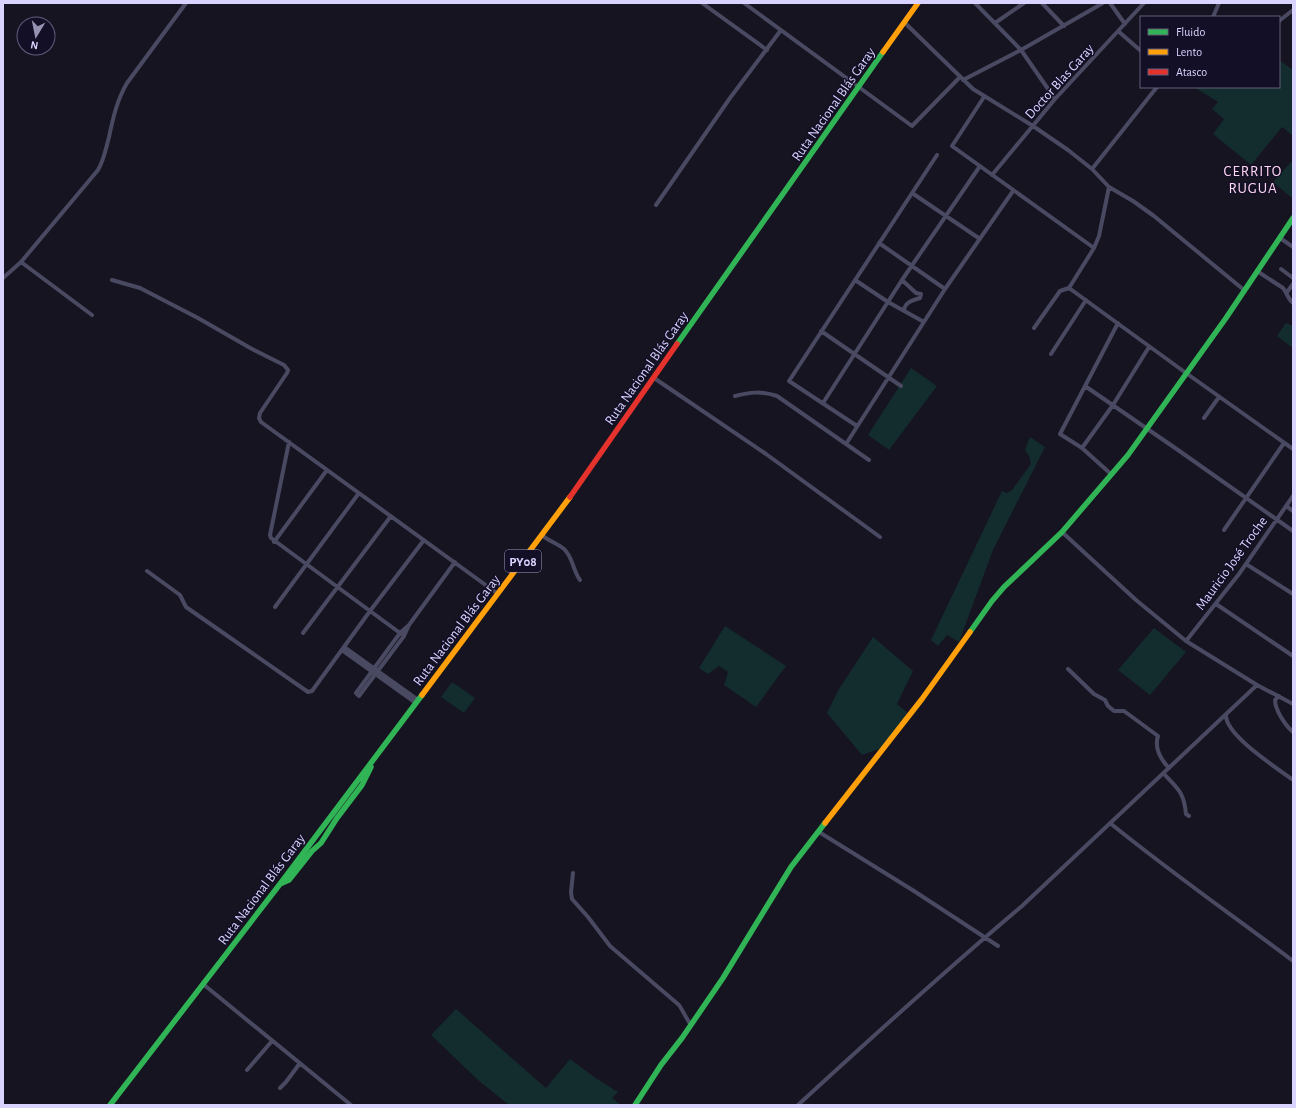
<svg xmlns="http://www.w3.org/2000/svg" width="1296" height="1108" font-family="'Alegreya Sans',sans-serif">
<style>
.green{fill:#132c2d}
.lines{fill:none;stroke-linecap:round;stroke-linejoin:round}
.street{stroke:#4a4962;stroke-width:4}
.fast{stroke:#30b455;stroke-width:5.5}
.slow{stroke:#ff9f0a;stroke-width:5.5}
.jam{stroke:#e5322d;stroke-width:5.5}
.labels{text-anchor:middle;stroke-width:3;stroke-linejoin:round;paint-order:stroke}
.shield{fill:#130f26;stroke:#9e99be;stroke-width:1}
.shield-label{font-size:13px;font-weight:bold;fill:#d9d4ff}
.street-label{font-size:14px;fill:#d9d4ff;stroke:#130f26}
.neighbourhood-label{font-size:15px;letter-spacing:1px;fill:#ffd6f0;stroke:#130f26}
</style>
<rect width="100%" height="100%" fill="#161421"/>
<path class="green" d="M1279,60L1293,70V136L1282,127L1251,165L1213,134L1224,119L1212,109L1218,102L1194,87H1279Z
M1293,160V199L1273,182Z
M1286,323L1293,326V348L1277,336Z
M911,368L937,386L889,450L868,435Z
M1030,437L1045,447L993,550L959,642L947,635L938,646L931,640L1002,491L1007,493L1012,490L1031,464L1030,458L1025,450Z
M725,626L786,666L756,707L724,685L728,672L719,666L708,674L699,668Z
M1154,628L1186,652L1150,695L1118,670Z
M873,637L913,671L897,704L908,713L882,748L862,755L827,713L839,689Z
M452,682L475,698L464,713L441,697Z
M456,1009L546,1088L570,1059L597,1079L618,1092L612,1098L621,1105H509L478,1080L431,1035Z"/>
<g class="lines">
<path class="street" d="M702,3L767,50
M744,3L912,126L960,77
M975,3L1021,50L1055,99
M1042,3L1064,26
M1110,3L1125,24
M1213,17L1219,3
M1279,21L1293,10
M905,23L973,89L1033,126L1068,150L1092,169L1109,187L1133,201L1154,216L1244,290
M995,23L1024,3
M1118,31L1141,51
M963,80L1021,50L1103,3
M984,97L952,146L1094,248
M1092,169L1157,87
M992,175L1055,99L1144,3
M1109,187L1099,236L1094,248L1069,288L1186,373L1293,449
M912,193L980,239
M656,205L730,98L781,30
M1280,238L1293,247
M879,243L945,289
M21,262L92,315
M1281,269L1293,278
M1257,271L1283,288C1287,293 1288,299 1293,303
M3,278L21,262L98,170C104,160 106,148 109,137C113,118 117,100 127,83L186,3
M112,280L140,288L198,318L252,349L284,365L288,370L287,373L260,413L259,418L261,422L498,594
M855,280L888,302L924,322
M902,280L916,293L921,294L920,298C913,300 905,302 904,310
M1287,292L1293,284
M1034,328L1060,291L1069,288
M821,331L901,386
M1051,354L1086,300
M654,378L766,454L880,537
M1085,386L1178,450L1293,531
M735,396C750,392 762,391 777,396L869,460
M823,403L902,280L980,166
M1204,418L1219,397
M857,426L789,381L937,155
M289,442L270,535L271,538L404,636
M846,444L945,289L1013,191
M1082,448L1113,405L1149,347
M1112,475L1082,448L1060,434L1118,323
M1286,506L1293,511
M1224,530L1284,443
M542,535C548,541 557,543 564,549C573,557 573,571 580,580
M274,542L327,470
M1246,564L1293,594
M147,571L180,595L186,607L308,692L312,691L370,611L424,540
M1216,604L1293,656
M275,607L359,493
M409,625L404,636L359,696L356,693L400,633L409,625L455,562
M303,633L391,516
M1186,641L1239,574L1293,496
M344,647L418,700
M342,650L416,703
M1068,669L1094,694L1105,700L1108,706L1114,711H1124L1158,736C1154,748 1161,760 1169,768
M1257,685L1293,704
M1279,696L1275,700C1275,710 1285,725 1293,732
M1226,715C1225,735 1277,768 1293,780
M1164,774C1178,789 1184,792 1186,814L1189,816
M1110,823C1169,871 1232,915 1293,961
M819,832L914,891L998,946
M573,873L571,892L572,899L588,917L610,946L679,1005C683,1011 686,1018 691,1025
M203,984L351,1105
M247,1070L272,1041
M280,1088L286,1082L300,1063
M798,1105C872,1037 946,970 1022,906L1257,685L1186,641L1136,600L1062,532"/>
<path class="fast" d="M677,344L883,52
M970,632L992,601L1004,587L1062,532L1128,455L1226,318L1293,218
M280,884L289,880L312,851L321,843L337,818L362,785L371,767
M110,1105L280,884L422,695
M635,1105L661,1065L682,1038L723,978L791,867L825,823"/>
<path class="slow" d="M883,52L918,3
M422,695L570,497
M825,823L922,699L970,632"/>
<path class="jam" d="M570,497L677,344"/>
</g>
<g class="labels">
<rect class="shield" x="505" y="550" width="36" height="22" rx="3"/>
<g class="shield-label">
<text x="523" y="566">PY08</text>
</g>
<g class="street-label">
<text transform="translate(1059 81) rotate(-48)" y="5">Doctor Blas Garay</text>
<text transform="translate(833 104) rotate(-55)" y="5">Ruta Nacional Blás Garay</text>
<text transform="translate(646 368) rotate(-55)" y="5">Ruta Nacional Blás Garay</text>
<text transform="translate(1231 563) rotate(-54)" y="5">Mauricio José Troche</text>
<text transform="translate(456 630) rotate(-53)" y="5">Ruta Nacional Blás Garay</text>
<text transform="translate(261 889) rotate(-53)" y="5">Ruta Nacional Blás Garay</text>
</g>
<g class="neighbourhood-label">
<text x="1253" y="176">CERRITO<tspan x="1253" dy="17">RUGUA</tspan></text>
</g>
</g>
<rect width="1296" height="1108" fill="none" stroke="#d9d4ff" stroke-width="8"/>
<rect x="1140" y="16" width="140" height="72" fill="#130f26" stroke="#625e7d"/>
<rect x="1148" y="29" width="20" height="6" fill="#30b455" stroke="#625e7d"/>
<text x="1176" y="36" font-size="12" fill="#d9d4ff">Fluido</text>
<rect x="1148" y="49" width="20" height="6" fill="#ff9f0a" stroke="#625e7d"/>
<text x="1176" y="56" font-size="12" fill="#d9d4ff">Lento</text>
<rect x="1148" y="69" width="20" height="6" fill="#e5322d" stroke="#625e7d"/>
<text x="1176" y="76" font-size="12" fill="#d9d4ff">Atasco</text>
<g transform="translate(36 36) rotate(190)"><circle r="19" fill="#130f26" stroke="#625e7d"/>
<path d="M0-3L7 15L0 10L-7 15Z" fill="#9591b1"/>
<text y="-6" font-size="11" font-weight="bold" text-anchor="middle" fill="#d9d4ff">N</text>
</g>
</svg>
